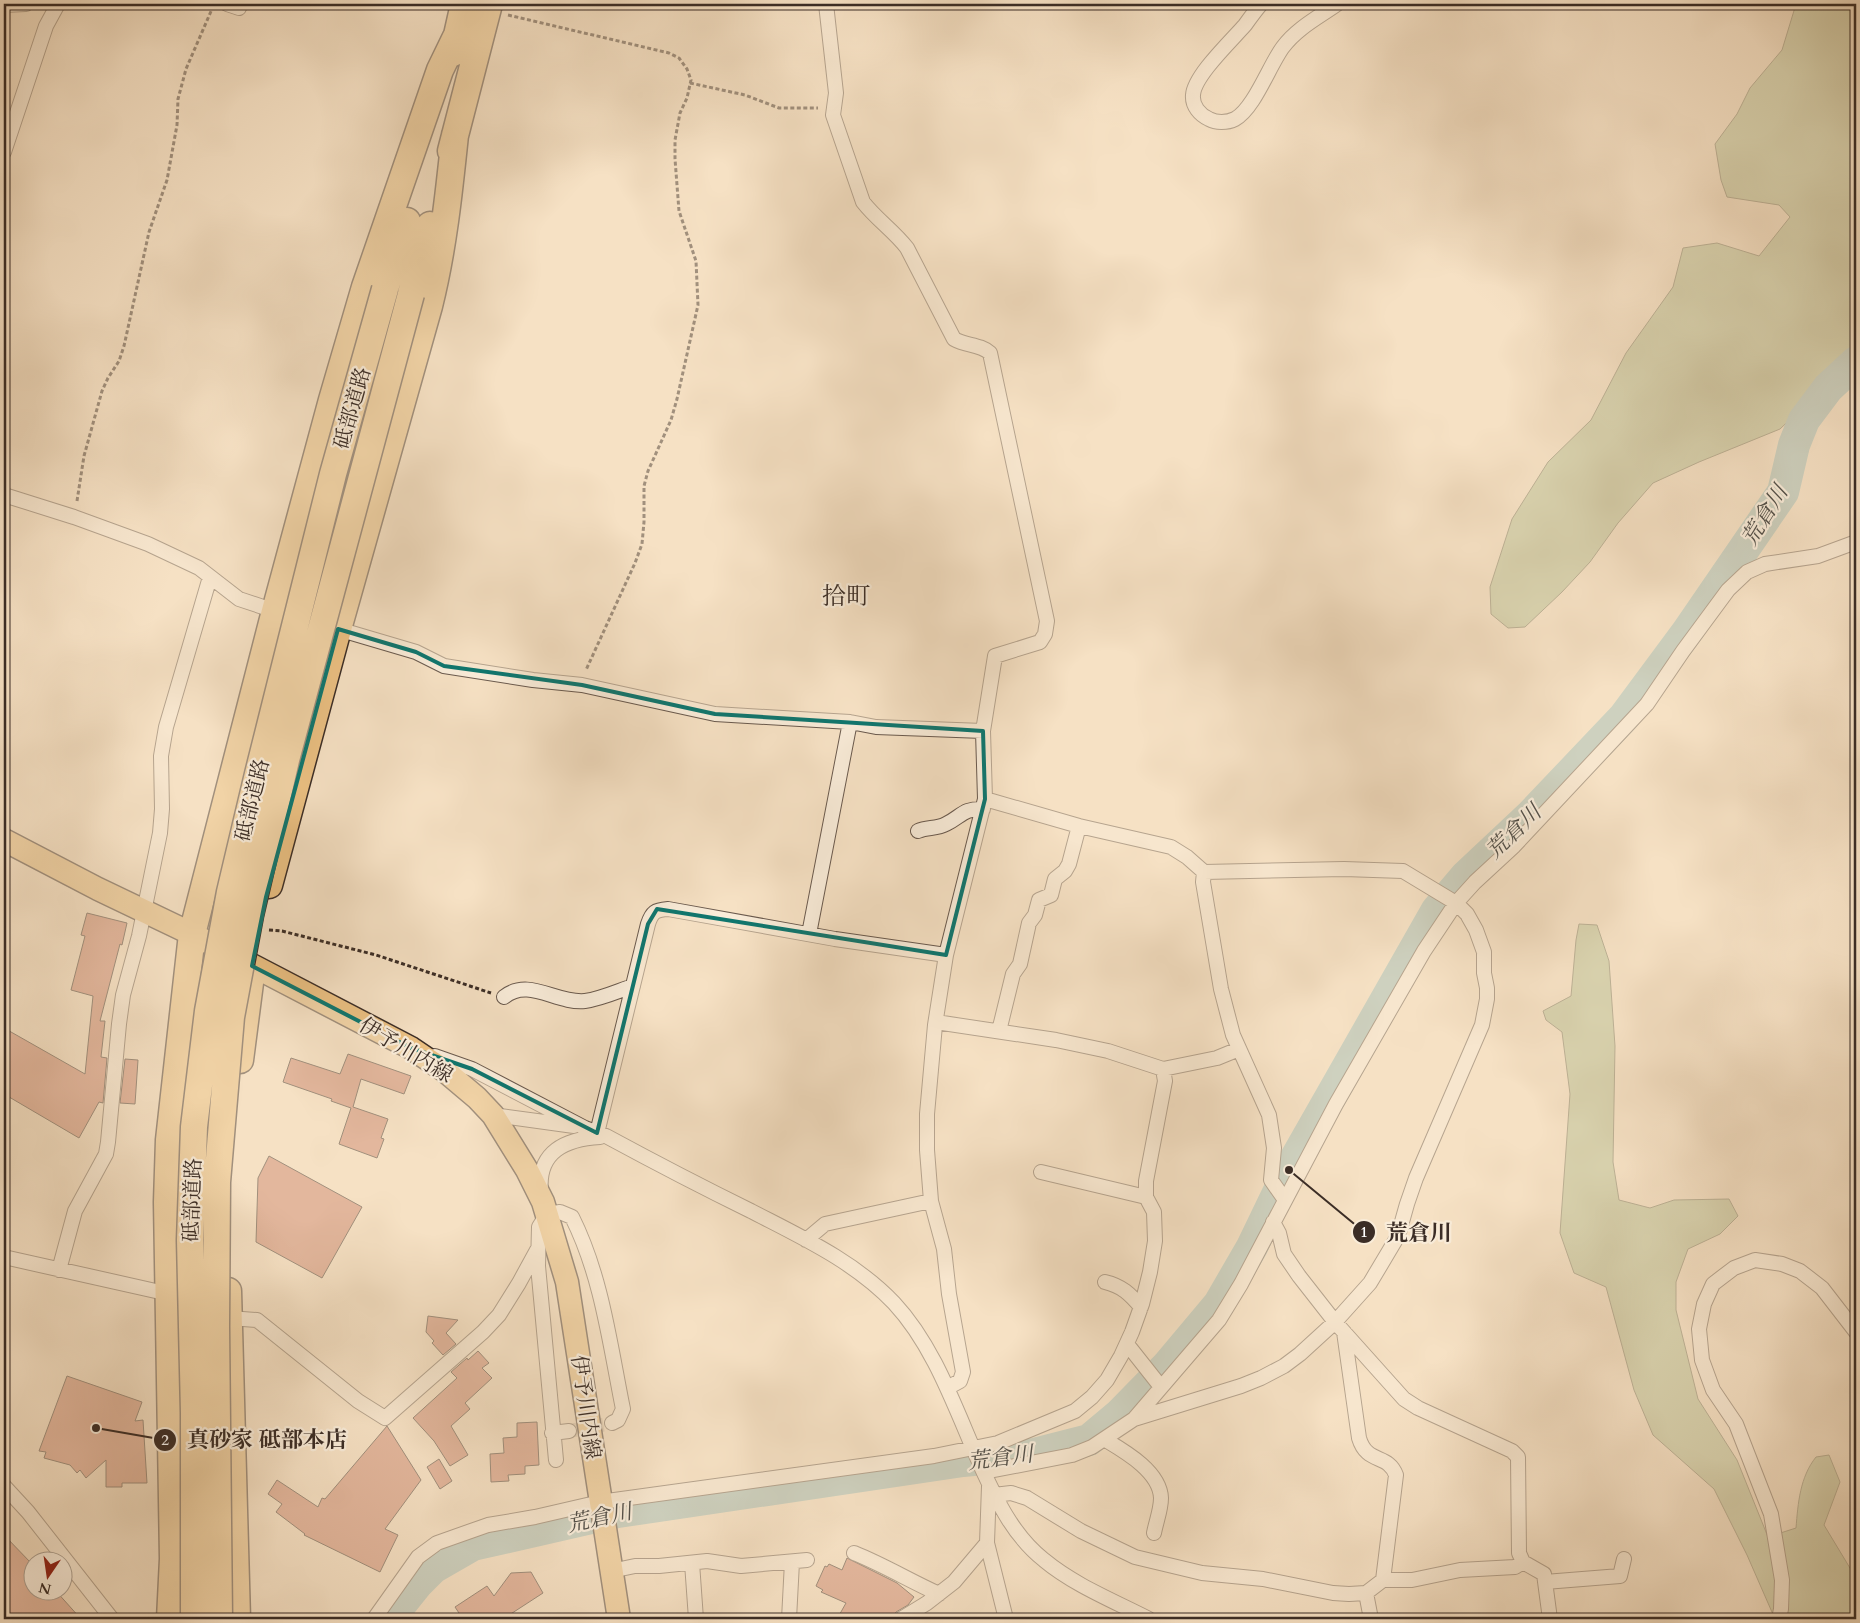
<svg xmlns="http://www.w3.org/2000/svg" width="1860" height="1623" font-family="Cardo,'Noto Serif JP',serif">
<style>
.green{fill:#b8c397;stroke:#7a785e}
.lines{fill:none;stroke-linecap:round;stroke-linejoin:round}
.river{stroke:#9dbdb8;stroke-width:32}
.building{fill:#cd836d;stroke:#3b2d26}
.street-tunnel{stroke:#d1bda4;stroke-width:14;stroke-dasharray:14 7;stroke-linecap:butt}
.street-casing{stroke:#6a5a4e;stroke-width:16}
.primary-casing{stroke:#3b2d26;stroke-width:25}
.highway-casing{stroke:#3b2d26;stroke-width:29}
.path{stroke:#3b2d26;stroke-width:3;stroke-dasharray:4 2.5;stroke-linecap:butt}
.street{stroke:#f9ecd9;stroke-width:14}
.primary{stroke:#ebc082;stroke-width:22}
.highway{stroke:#ebc082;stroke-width:26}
.highway-bridge-casing{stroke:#3b2d26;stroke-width:29;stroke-linecap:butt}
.highway-bridge{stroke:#ebc082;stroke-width:26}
.marked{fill:none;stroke:#0f766e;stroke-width:4;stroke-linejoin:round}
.labels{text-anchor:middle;stroke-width:4.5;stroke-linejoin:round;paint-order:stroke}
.street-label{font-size:21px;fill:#3b2d26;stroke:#f9ecd9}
.water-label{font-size:22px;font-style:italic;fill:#54514a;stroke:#f9ecd9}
.quarter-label{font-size:24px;fill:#3b2d26;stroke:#f9ecd9}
.leader{fill:none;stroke:#3b2d26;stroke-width:2}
.callout-dot{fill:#3b2d26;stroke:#f9ecd9;stroke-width:2}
.mark-label{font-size:15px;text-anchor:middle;font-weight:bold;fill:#fff}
.callout-label{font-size:22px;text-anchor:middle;font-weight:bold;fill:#3b2d26;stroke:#f9ecd9;stroke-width:4.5;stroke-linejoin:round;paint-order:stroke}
</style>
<rect width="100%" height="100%" fill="#f6e1c4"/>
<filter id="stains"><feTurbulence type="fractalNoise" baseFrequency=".004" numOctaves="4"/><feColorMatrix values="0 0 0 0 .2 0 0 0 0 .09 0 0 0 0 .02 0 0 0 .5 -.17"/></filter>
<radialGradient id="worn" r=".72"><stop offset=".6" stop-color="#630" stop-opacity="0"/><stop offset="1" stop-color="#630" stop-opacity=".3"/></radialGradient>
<path class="green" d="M1796,4H1856V353L1840,372L1780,429L1699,462L1653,483L1618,523L1590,562L1562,592L1525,627L1508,628L1491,614L1490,587L1512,519L1548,462L1591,420L1626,353L1673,287L1683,248L1717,243L1759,256L1790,217L1779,205L1727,197L1721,180L1715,144L1737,114L1750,88L1782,50Z
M1579,924L1597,925L1609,961L1615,1046L1613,1162L1619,1200L1650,1208L1674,1200L1729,1199L1738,1216L1720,1234L1688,1249L1676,1282V1310L1698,1399L1737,1460L1768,1537L1796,1528C1798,1503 1800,1477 1816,1457L1829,1455L1840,1482L1824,1525L1856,1578V1619H1775L1747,1555L1714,1489L1653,1435L1634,1390L1606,1287L1574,1273L1560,1233L1570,1094L1562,1032L1546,1020L1543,1011L1571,996L1576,940Z"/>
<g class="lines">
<path class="river" d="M389,1619L417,1584L433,1568L473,1545L618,1512L963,1461L1034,1454L1089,1440L1120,1414L1167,1366L1219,1304L1252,1247L1289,1170L1437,910L1465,877L1530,816L1624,717L1687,632L1783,492L1794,445L1804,420L1828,388L1856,362"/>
</g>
<path class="building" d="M87,913L127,923L122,945L120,944L100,1021H105L101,1057L107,1058L103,1103L99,1102L79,1138L4,1094V1028L85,1074L93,996L71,990L85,936L81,935Z
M348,1054L411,1076L404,1094L361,1079L353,1107L388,1119L381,1138L384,1139L377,1158L339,1144L351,1108L331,1101L332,1099L283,1082L291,1058L340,1074Z
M125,1059L138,1060L135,1104L120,1103Z
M269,1156L362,1207L322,1278L256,1242L258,1178Z
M428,1316L458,1320L446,1333L456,1344L443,1355L432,1343L434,1341L426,1332Z
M478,1351L489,1363L482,1368L492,1378L465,1403L470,1409L451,1426L468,1455L450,1466L434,1441L413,1418L457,1378L451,1372L467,1358L468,1360Z
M67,1376L142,1402L135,1421L143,1420L147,1483H122V1487H106V1460L86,1478L80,1470L77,1473L70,1465L44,1458L46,1452L39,1451Z
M537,1422L539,1465L525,1466V1474L508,1475L509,1481L491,1482L490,1454L504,1453L503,1438L517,1437V1423Z
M387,1426L421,1480L385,1529L398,1535L380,1572L304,1535L305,1534L276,1512L282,1504L268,1494L277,1480L318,1507L322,1498L325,1499Z
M439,1459L452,1481L440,1489L427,1467Z
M4,1535L32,1564V1590H55L81,1619H4Z
M847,1558L897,1583L914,1597L908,1605L896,1612L892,1619H837L846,1603L821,1592L823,1590L816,1586L825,1566L827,1567L829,1564L842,1570Z
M531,1572L543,1593L503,1619H463L455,1607L487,1586L494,1596L511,1573Z"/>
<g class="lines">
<path class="street-tunnel" d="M569,1431L612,1423"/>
<defs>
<path id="street" d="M227,4L239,8
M826,4L836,93L833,115L863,202C876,219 894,231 907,248L954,339C966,346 980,344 990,353L1047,621L1045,634L1040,642L995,656L983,731L985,799L946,955L935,1025L927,1114V1150L931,1201L944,1249L949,1294L963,1372L960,1381L947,1388
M1261,4C1255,11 1250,18 1245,25C1231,41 1194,76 1193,95C1192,106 1200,115 1209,119C1216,123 1227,123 1235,119C1254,109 1270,64 1283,47C1297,28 1319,17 1337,4
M4,5L26,4
M4,152L46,26L58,4
M4,495L74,517L148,544L199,568L239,599L275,611
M338,629L416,652L444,666L533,680L582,685L715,714L850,722L876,727L983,731
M918,831C927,827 937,829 946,824C961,817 963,808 983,809
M1204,872L1203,882L1221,989L1233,1035L1269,1115L1274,1148L1271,1180L1285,1200
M809,934L850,722
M504,997C529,977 556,1004 585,1001C601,999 618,991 633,986
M936,1022L1056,1040L1108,1051L1163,1069L1217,1058L1239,1049
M999,1031L1013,974L1020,964L1029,923L1035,915L1039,900L1051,895L1055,879L1065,871L1069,864L1079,826
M435,1056L472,1069L585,1128L606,1136C654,1162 702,1187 751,1211C801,1237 854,1261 894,1303C937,1349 958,1417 984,1473C999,1505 1015,1537 1044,1560C1074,1585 1114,1601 1149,1619
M493,1115L574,1126
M597,1133L648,924C652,912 655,910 668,909L835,939L946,955
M1041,1172L1146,1197
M541,1192C537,1151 566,1139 600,1137
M1273,1222L1279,1233L1284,1254L1299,1276L1335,1322L1404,1399L1418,1408L1512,1451L1518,1457L1519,1553L1523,1562L1544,1574L1550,1619
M806,1240L825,1224L931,1201
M4,1257L169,1294
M59,1270L75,1211L106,1154L108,1142L119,1024L123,995L139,936L160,833L162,809L161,756L166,727L210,577
M1105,1282C1122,1286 1130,1294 1141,1307
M229,1318L257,1320L358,1401L385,1418L483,1332L499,1315L519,1283L537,1250
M1344,1332L1359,1438C1367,1465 1388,1453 1396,1475L1383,1580
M1127,1344L1161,1387
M1134,1419L1219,1320L1241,1284L1336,1104L1424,951L1456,903L1475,882L1514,846L1647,704L1683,651L1728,590L1747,572L1765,564L1818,556L1856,542
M552,1433L569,1431
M1104,1439C1124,1451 1160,1471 1161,1498C1161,1510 1156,1522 1154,1533
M556,1460L538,1266L539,1227L547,1214L560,1212L572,1217C602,1277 610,1345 623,1409L618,1420L612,1423
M984,1472L1072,1455L1092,1447L1134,1419L1241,1386L1261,1378L1284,1366L1300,1354L1335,1322L1370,1283L1398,1236L1407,1204L1416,1178L1482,1025L1487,999V988L1484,973V952L1476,930L1467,914L1456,903L1403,871L1344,869L1204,872L1187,857L1171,847L1079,826L985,799
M4,1486L28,1512L112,1619
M989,1486L987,1543L1006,1619
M994,1495L1011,1493L1027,1498L1081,1531L1135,1557L1202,1573L1263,1579L1333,1593L1349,1594L1366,1593L1383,1580H1412L1460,1570L1515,1567L1523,1562
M854,1553C884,1565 910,1581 939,1594
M692,1563L696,1619
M611,1571L635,1566H659L707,1561L741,1566L807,1560
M1545,1582L1620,1576L1624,1559
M1366,1593L1371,1619
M374,1619L418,1557L437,1543L488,1525L535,1517L600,1502L934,1456L998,1443L1075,1411L1092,1397L1107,1380L1121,1356L1132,1332L1142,1304L1150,1272L1155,1241L1154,1212L1146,1197V1181L1165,1081L1163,1069
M789,1619L792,1562
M901,1619L927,1603L954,1582L987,1543
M1779,1619L1781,1609L1782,1580L1771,1514L1736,1424L1713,1390L1702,1360L1699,1329L1704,1304L1713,1284L1734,1268L1755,1260L1782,1264L1800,1271L1822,1288L1856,1332"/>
<path id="primary" d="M4,840L98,889L192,934L411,1048L445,1071L477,1098L493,1115L527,1170L543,1202L567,1282L619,1619"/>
<path id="highway" d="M453,53L464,4
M451,151L489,4
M385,289L407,221
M411,294L430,225
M269,885L338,629L429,306C443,250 449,193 455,135
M240,1060L251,975
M228,1291L237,1619
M170,1619L173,1559L167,1202L169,1140L192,934L275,611L332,400L365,287L440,70L456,37"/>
</defs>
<use href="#street" class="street-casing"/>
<use href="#primary" class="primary-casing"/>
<use href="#highway" class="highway-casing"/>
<path class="path" d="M508,15L669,53L679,58L687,69L691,80L687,98L680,113L675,140V159L679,211L696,261L698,305L677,399L671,420L648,471L644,486V522L642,544L635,563L586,670
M690,83L745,95L779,108H818
M77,501L84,456L102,391L108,378L119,361L124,346L149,232L167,180L177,125L178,99L186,69L212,9
M269,930L282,931L376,955L491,993"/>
<use href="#street" class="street"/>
<use href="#primary" class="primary"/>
<use href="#highway" class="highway"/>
<defs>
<path id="highway-bridge" d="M194,1619V1413L190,1240L194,1127L208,1011L230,892L258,774L333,474L385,289
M219,1619L216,1327L217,1182L231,1017L250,915L286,760L411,294"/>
</defs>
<use href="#highway-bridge" class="highway-bridge-casing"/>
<use href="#highway-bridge" class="highway-bridge"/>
</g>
<path d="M0 0H1860V1623H0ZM338,629L416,652L444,666L582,685L715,714L983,731L985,799L946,955L657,909L648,924L597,1133L472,1069L411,1048L252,966L266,897Z" fill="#f6e1c4" fill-opacity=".55" fill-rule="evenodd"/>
<path class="marked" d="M338,629L416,652L444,666L582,685L715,714L983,731L985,799L946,955L657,909L648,924L597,1133L472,1069L411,1048L252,966L266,897Z"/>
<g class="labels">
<g class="street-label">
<text transform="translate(352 408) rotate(-74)" y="7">砥部道路</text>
<text transform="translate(252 800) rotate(-76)" y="7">砥部道路</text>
<text transform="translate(406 1050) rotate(31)" y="7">伊予川内線</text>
<text transform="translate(192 1200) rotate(-88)" y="7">砥部道路</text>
<text transform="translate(586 1407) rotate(82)" y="7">伊予川内線</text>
</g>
<g class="water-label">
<text transform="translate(1764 515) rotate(-58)" y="8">荒倉川</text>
<text transform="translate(1513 831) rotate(-44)" y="8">荒倉川</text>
<text transform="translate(1000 1457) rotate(-7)" y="8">荒倉川</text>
<text transform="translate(599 1517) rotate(-12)" y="8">荒倉川</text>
</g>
<g class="quarter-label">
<text x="846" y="604">拾町</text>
</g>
</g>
<path class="leader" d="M1289 1170L1364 1232M96 1428L165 1440"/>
<g class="callout-dot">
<circle cx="1289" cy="1170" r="5"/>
<circle cx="96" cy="1428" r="5"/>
<circle cx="1364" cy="1232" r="12"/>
<circle cx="165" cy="1440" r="12"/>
</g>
<g class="mark-label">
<text x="1364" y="1237">1</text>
<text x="165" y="1445">2</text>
</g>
<g class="callout-label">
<text x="1419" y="1240">荒倉川</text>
<text x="267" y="1447">真砂家 砥部本店</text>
</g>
<rect width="1860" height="1623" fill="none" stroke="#f6e1c4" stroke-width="20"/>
<rect x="5" y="5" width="1850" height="1613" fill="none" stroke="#3b2d26" stroke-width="2.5"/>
<rect x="10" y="10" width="1840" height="1603" fill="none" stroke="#3b2d26"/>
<g transform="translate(48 1576) rotate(193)"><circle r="24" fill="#f9ecd9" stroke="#ada091"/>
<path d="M0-4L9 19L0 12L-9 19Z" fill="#8f2418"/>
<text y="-8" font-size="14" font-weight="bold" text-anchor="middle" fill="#3b2d26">N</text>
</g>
<rect width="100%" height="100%" filter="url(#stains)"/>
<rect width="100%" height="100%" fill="url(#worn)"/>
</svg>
